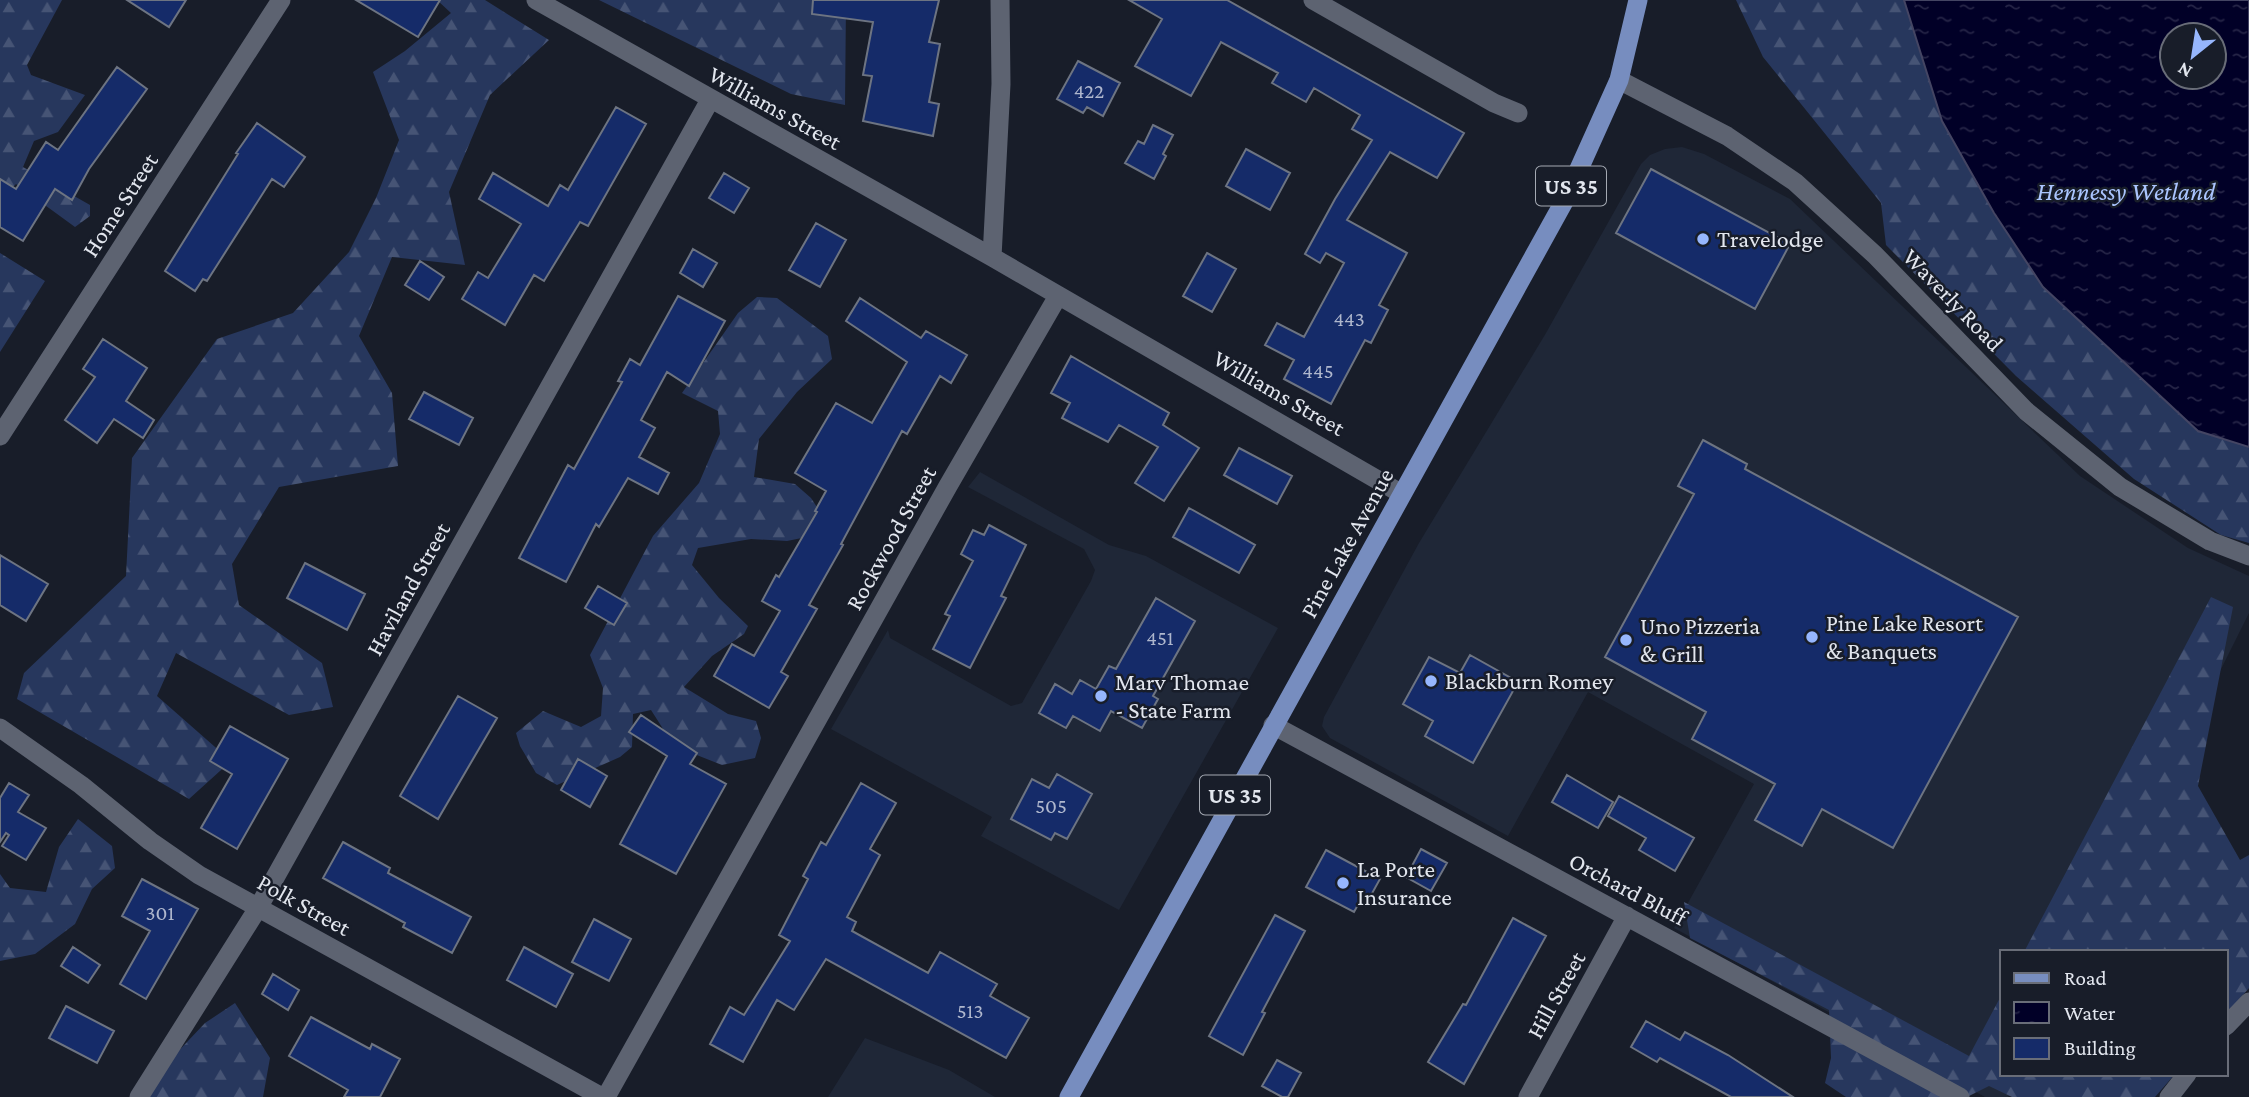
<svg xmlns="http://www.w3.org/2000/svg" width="2249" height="1097" font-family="'Crimson Pro',serif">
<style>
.built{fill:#1f2737}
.forest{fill:url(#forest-firs)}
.water{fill:url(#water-ripples);stroke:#444563;stroke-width:2;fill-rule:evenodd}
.building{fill:#152b69;stroke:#6d7482;stroke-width:2}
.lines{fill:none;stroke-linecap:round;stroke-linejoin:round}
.minor{stroke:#5d6371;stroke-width:19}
.primary{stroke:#778dbf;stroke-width:19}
.poi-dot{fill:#96b6fd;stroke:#181d29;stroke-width:2.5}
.labels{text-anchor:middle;stroke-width:5;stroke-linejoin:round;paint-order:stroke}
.number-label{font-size:21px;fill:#afb7cd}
.shield{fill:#181d29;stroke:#a5aab3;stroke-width:2}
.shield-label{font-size:23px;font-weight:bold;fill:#e2e6ee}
.street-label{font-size:24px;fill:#e2e6ee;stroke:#181d29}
.poi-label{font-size:24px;fill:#e2e6ee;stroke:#181d29;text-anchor:start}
.water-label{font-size:26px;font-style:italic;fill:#abc5fe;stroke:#181d29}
</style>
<defs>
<pattern id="forest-firs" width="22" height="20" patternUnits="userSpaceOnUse" patternTransform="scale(1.75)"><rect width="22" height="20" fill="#27375d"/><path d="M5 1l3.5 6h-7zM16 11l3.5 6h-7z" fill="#465475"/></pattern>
<pattern id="water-ripples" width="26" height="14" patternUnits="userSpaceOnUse" patternTransform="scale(1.75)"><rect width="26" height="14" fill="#010027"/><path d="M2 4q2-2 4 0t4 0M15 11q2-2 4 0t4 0" fill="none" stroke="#262547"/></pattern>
</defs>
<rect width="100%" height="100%" fill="#181d29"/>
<path class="built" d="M1682,147L1704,154L1790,199L2080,476L2188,548L2249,576V613L2080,952H2002V1074H2019L2008,1097H1985L1674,928L1754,784L1588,692L1508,836L1330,738L1322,726L1324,717L1419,543L1546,333L1641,164L1650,155L1665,149Z
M980,472L1109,545L1146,556L1278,628L1119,910L981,836L992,817L831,729L888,630L890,638L1011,706L1022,703L1091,581L1095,570L1084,549L968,487Z
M865,1038L949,1070L995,1097H828Z"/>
<path class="forest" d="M0,0H62L27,65L31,75L85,95L58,132L34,141L23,167L90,205V216L75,227L16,184L0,200Z
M437,0H485L549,40L490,95L449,192L465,265L392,257L359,336L392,393L398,466L279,487L232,564L239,605L322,663L333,707L289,715L176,653L157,696L231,761L189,799L17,699L24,673L126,576L132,458L217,339L293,313L349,252L376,198L399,140L373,72L405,51L451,13Z
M599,0H846L845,105L791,94Z
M1736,0H1904L1942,121L1994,213L2043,287L2198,431L2249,447V543L2221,535L2134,479L2016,376L1886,245L1881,203L1763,57Z
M0,253L45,281L0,352Z
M757,297L777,298L828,336L832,359L797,392L759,439L754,477L795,484L811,498L830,527L831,532L787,541L751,539L698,548L692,565L719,598L748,626L744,634L712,656L684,687L728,714L756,721L761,738L755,758L722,765L674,746L651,710L633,714L632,747L620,757L557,785L536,773L520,746L516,733L543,711L581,727L601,716L603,688L590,655L653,536L699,483L720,434L718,411L682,393L738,313Z
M2211,597L2233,607L2198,786L2240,860L2249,855V988L2226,1015V952H2024Z
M78,819L112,846L115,868L92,889L75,924L35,954L0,961V874L10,888L46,892L59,847Z
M1684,902L1969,1056L2002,994V1074H2175L2155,1097H2012L1989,1086L1967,1097H1846L1825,1083L1831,1058L1829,1010L1690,938Z
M235,1003L270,1058L263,1097H135L205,1023Z"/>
<path class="water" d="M1904,0H2249V447L2198,431L2043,287L1994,213L1942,121ZM2172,35H2214V77H2172Z"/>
<path class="building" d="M127,0H186L169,27Z
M356,0H440L418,37Z
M813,0H939L929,42L940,44L929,102L939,104L933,136L863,121L872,76L863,75L873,22L812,14Z
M1129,0H1227L1464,133L1437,178L1390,152L1347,220L1407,253L1379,305L1388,310L1371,343L1365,340L1331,404L1284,379L1294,360L1265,345L1277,323L1304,337L1344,263L1326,253L1320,263L1305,254L1335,199L1372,140L1352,129L1360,115L1314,88L1306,102L1272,83L1278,73L1221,42L1191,96L1135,66L1162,19Z
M1078,61L1120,83L1103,116L1087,107L1083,113L1057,99Z
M117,67L147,89L89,169L72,200L55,189L23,241L0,227V179L16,189L46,142L58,150Z
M616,107L646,124L588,226L580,222L544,281L534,275L505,325L462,299L478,272L488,278L521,224L479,199L493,173L548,206L560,185L568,190Z
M257,123L305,157L284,187L272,179L207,281L203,279L195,291L165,271L238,154L236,153Z
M1153,125L1173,135L1163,154L1166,156L1154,179L1125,163L1138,141L1144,144Z
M1246,149L1290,173L1270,210L1226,186Z
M1651,169L1790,244L1755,309L1616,233Z
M724,173L749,188L734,213L709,198Z
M816,223L846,240L820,287L789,270Z
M693,249L717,263L703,287L680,273Z
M1207,253L1236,269L1212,312L1183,296Z
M420,261L444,277L429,300L405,285Z
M678,296L725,321L689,386L667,372L641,420L655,428L639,457L669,473L658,494L628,478L599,527L596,524L566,582L519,558L568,465L574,469L622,382L618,381L630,359L640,365Z
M860,298L921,338L926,331L967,355L951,383L940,376L907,434L902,431L841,544L843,545L809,605L817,609L781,672L788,676L769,708L714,676L732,644L754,656L780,611L762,601L776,575L779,577L817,512L815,511L826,491L795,473L836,403L872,423L907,362L846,321Z
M103,339L147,368L126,401L154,420L143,438L114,419L97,443L65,420L95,377L83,369Z
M1071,356L1169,413L1163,425L1199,448L1164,501L1135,483L1158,447L1119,425L1108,442L1062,418L1070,403L1051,393Z
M424,392L473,418L459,445L409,419Z
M1703,440L1747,464L1745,469L2018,617L1893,848L1822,809L1802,846L1755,820L1775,784L1692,739L1706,712L1605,657L1694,494L1678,486Z
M1239,448L1292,476L1277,504L1224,475Z
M1189,508L1255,545L1239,573L1173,537Z
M989,525L1026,545L1001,596L1006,598L970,668L933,649L950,616L945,614L973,561L961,554L973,530L984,535Z
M0,555L48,584L26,621L0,605Z
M305,563L365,594L347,630L287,598Z
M598,586L627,603L614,625L585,608Z
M1156,598L1195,621L1153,696L1158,699L1142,728L1111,711L1100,731L1073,716L1066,728L1039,713L1055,684L1072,694L1080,680L1096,689L1109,666L1116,669Z
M1470,655L1518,682L1473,763L1425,736L1433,721L1403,704L1429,657L1460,673Z
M458,696L497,718L438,819L400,796Z
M641,715L697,753L690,764L726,784L676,874L620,844L667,756L629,732Z
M230,726L288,759L237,849L201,828L232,774L210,761Z
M578,759L607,776L590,807L561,790Z
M1057,774L1092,794L1067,839L1055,833L1051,840L1011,819L1032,779L1049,788Z
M1567,775L1613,802L1598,828L1552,802Z
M9,783L29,795L18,812L46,828L26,860L2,846L9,835L6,833L0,842V798Z
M861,783L896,803L870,849L880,855L847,917L856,922L852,931L928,973L940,952L997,984L990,996L1029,1018L1006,1058L826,959L794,1010L777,1000L743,1062L710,1044L730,1007L744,1015L790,941L779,935L808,879L803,876L821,842L826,845Z
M1619,796L1694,838L1675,871L1639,850L1646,838L1608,816Z
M343,842L390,868L388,873L471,917L452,953L403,927L405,923L323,878Z
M1421,849L1447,863L1431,891L1406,877Z
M1326,850L1380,879L1365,906L1359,903L1354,912L1306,887Z
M142,879L198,909L146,999L120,984L150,931L122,916Z
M1275,915L1305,931L1262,1012L1265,1013L1243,1055L1209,1036Z
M1513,918L1546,936L1464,1084L1428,1062L1463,1004L1466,1005Z
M594,919L631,939L609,981L572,962Z
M73,947L100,965L88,983L61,966Z
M524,947L573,974L556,1007L507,980Z
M273,974L299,990L288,1010L262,994Z
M66,1006L114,1031L97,1063L49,1038Z
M311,1017L370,1049L372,1044L400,1059L380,1097H344L348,1090L289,1056Z
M1646,1021L1680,1040L1685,1032L1728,1055L1793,1097H1731L1660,1058L1657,1062L1631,1047Z
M1277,1060L1301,1073L1288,1097H1282L1262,1086Z"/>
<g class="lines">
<path class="minor" d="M536,0L992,257L1402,494
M1313,0L1494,103L1518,113
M1619,80L1727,136L1795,182L1875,255L2026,411L2120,487L2210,541L2249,556
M992,257L1001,84L1000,0
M0,436L281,0
M1273,725L1960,1097
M0,728L81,785L150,841L199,875L602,1097
M2226,1026L2249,1002
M139,1097L258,908L710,100
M606,1097L948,486L1058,296
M1528,1097L1627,916
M2169,1097L2187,1074"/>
<path class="primary" d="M1069,1097L1566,198L1619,80L1638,0"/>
</g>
<g class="poi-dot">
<circle cx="1703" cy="239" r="7"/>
<circle cx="1812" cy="637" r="7"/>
<circle cx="1626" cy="640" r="7"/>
<circle cx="1431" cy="681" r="7"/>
<circle cx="1101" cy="696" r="7"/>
<circle cx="1343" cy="883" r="7"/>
</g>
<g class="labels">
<g class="number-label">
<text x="1089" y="98">422</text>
<text x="1349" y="326">443</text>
<text x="1318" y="378">445</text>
<text x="1160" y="645">451</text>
<text x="1051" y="813">505</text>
<text x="160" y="920">301</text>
<text x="970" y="1018">513</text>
</g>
<g class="shield">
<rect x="1536" y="166.5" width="70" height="39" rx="5"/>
<rect x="1200" y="775.5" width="70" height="39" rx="5"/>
</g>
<g class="shield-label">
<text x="1571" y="194">US 35</text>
<text x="1235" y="803">US 35</text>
</g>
<g class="street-label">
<text transform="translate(775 108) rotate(29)" y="8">Williams Street</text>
<text transform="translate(120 205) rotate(-57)" y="8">Home Street</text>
<text transform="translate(1953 300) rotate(46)" y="8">Waverly Road</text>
<text transform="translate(1279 393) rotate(30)" y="8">Williams Street</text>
<text transform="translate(891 538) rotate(-61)" y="8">Rockwood Street</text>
<text transform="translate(1347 543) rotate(-61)" y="8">Pine Lake Avenue</text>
<text transform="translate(408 589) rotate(-61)" y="8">Haviland Street</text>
<text transform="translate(1628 889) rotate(28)" y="8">Orchard Bluff</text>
<text transform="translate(304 905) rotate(29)" y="8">Polk Street</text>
<text transform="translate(1556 995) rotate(-61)" y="8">Hill Street</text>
</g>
<g class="poi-label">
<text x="1717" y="247">Travelodge</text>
<text x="1826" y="631">Pine Lake Resort<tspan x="1826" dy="28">&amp; Banquets</tspan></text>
<text x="1640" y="634">Uno Pizzeria<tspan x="1640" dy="28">&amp; Grill</tspan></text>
<text x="1445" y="689">Blackburn Romey</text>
<text x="1115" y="690">Marv Thomae<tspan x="1115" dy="28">- State Farm</tspan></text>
<text x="1357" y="877">La Porte<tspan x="1357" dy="28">Insurance</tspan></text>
</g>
<g class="water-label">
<text x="2126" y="200">Hennessy Wetland</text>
</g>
</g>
<rect x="2000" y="950" width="228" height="126" fill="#181d29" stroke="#696d78" stroke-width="2"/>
<rect x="2014" y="973" width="35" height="10" fill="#778dbf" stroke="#696d78" stroke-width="2"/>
<text x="2064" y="985" font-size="21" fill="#e2e6ee">Road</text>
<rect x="2014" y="1002" width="35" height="21" fill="url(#water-ripples)" stroke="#696d78" stroke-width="2"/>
<text x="2064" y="1020" font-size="21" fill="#e2e6ee">Water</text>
<rect x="2014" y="1038" width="35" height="21" fill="#152b69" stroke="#696d78" stroke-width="2"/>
<text x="2064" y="1055" font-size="21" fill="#e2e6ee">Building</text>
<g transform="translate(2193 56) rotate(210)"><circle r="33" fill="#181d29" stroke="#696d78" stroke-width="2"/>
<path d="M0-5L12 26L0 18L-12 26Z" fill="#96b6fd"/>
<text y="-10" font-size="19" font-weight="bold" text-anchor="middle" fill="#e2e6ee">N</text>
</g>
</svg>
